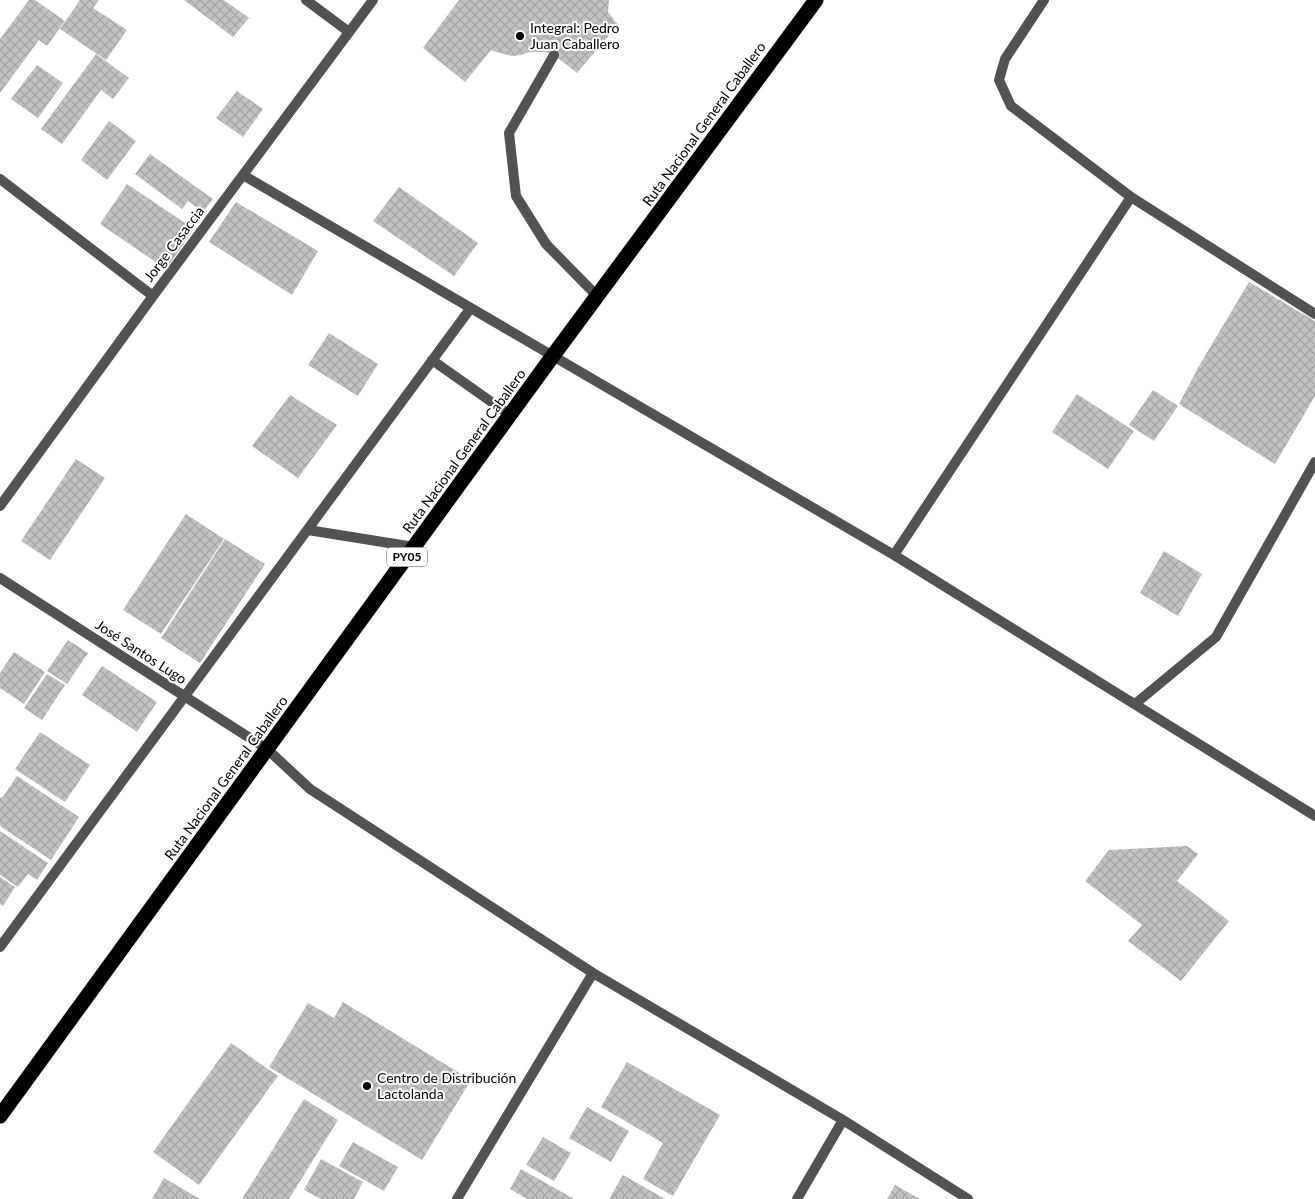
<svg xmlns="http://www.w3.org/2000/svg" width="1315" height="1199" font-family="Lato,sans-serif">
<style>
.building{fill:url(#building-cross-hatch)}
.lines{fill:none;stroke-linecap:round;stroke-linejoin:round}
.highway-casing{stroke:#dbdbdb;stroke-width:16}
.lane{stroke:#525252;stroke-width:10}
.street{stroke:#525252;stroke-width:10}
.highway{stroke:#000;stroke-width:15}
.poi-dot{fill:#000;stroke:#fff;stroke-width:2}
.labels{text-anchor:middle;stroke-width:4;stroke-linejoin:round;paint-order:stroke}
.shield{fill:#fff;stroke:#4c4c4c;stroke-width:1}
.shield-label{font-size:12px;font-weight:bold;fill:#000}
.poi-label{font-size:14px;fill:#000;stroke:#fff;text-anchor:start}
.street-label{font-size:14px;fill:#000;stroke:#fff}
</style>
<defs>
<pattern id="building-cross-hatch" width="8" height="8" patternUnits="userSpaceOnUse" patternTransform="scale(1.25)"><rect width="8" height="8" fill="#c2c2c2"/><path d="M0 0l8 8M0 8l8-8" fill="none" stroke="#a5a5a5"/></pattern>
</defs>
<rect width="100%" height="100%" fill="#fff"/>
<path class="building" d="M29,0H35L65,21L47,46L39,40L0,93V39Z
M80,0H99L93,8L127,30L106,60L60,29Z
M184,0H224L249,18L233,37Z
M459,0H609L608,12L618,25L577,73L554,55L546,52H529L521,55L512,56L493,51L491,50L465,82L423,48Z
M96,54L129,78L113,99L101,90L62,144L41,129Z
M37,65L63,83L38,118L11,99Z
M237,91L263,109L243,137L216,118Z
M109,121L136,141L107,180L81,160Z
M150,154L213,199L203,212L188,201L182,209L135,174Z
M127,184L194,229L166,269L100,224Z
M399,187L478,243L454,276L373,221Z
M236,202L318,251L292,295L209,242Z
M1249,282L1315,321V396L1275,464L1179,404L1199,366Z
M329,333L378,364L358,396L308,365Z
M1153,390L1178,406L1154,441L1129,425Z
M1077,394L1134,431L1108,469L1052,432Z
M290,395L337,425L298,478L252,446Z
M76,459L105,478L50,560L21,541Z
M186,514L224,539L161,634L123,610Z
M225,539L265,564L200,663L161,638Z
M1164,551L1202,574L1178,616L1140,593Z
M68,640L88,653L67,684L47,671Z
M14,652L45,672L24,704L0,688V673Z
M102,666L157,702L137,732L82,695Z
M47,674L65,685L42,720L24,708Z
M40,732L90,765L65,802L15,769Z
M17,776L79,817L51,860L0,826V797L2,798Z
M0,831L48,863L37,880L28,874L18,887L0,875Z
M1187,846L1198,854L1177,881L1229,921L1181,981L1128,941L1142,925L1085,881L1109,850Z
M0,877L15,887L3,906L0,904Z
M343,1002L471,1080L422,1160L269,1067L308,1003L334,1018Z
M231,1043L278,1076L199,1185L153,1152Z
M627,1062L720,1115L673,1196L643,1179L663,1143L601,1107Z
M304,1099L338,1120L289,1199H242Z
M587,1107L629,1131L611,1162L569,1138Z
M543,1137L571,1153L554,1181L526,1165Z
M353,1142L398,1167L384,1191L339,1166Z
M321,1159L363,1182L354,1199H321L304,1190Z
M521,1169L574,1199H527L510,1189Z
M623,1175L665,1199H609Z
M164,1178L200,1199H152Z
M895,1185L920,1199H887Z"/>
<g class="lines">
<defs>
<path id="highway" d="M0,1116L552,357L816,0"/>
</defs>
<use href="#highway" class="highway-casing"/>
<path class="lane" d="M554,55L509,133L516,196L546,244L597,296"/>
<path class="street" d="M306,0L349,32
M1044,0L1005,59L999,80L1011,106L1131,197L1315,314
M243,175L894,555L1315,816
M0,179L153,296
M432,360L510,415
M0,506L153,296L373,0
M308,530L414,547
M894,555L1131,197
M0,578L267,749L310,789L593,973L843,1120L968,1199
M1135,704L1216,637L1315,462
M0,947L470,309
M457,1199L593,973
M797,1199L843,1120"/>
<use href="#highway" class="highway"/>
</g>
<g class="poi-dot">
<circle cx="520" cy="36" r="5"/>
<circle cx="367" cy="1086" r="5"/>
</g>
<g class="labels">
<rect class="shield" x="387" y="547.5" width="40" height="19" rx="4"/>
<g class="shield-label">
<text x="407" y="561">PY05</text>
</g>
<g class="poi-label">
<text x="530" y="33">Integral: Pedro<tspan x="530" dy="16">Juan Caballero</tspan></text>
<text x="377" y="1083">Centro de Distribución<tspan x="377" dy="16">Lactolanda</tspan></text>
</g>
<g class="street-label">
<text transform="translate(704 124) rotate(-54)" y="5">Ruta Nacional General Caballero</text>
<text transform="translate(174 244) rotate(-53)" y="5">Jorge Casaccia</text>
<text transform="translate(464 451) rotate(-54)" y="5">Ruta Nacional General Caballero</text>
<text transform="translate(141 652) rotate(33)" y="5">José Santos Lugo</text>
<text transform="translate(226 778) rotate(-54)" y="5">Ruta Nacional General Caballero</text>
</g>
</g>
</svg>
